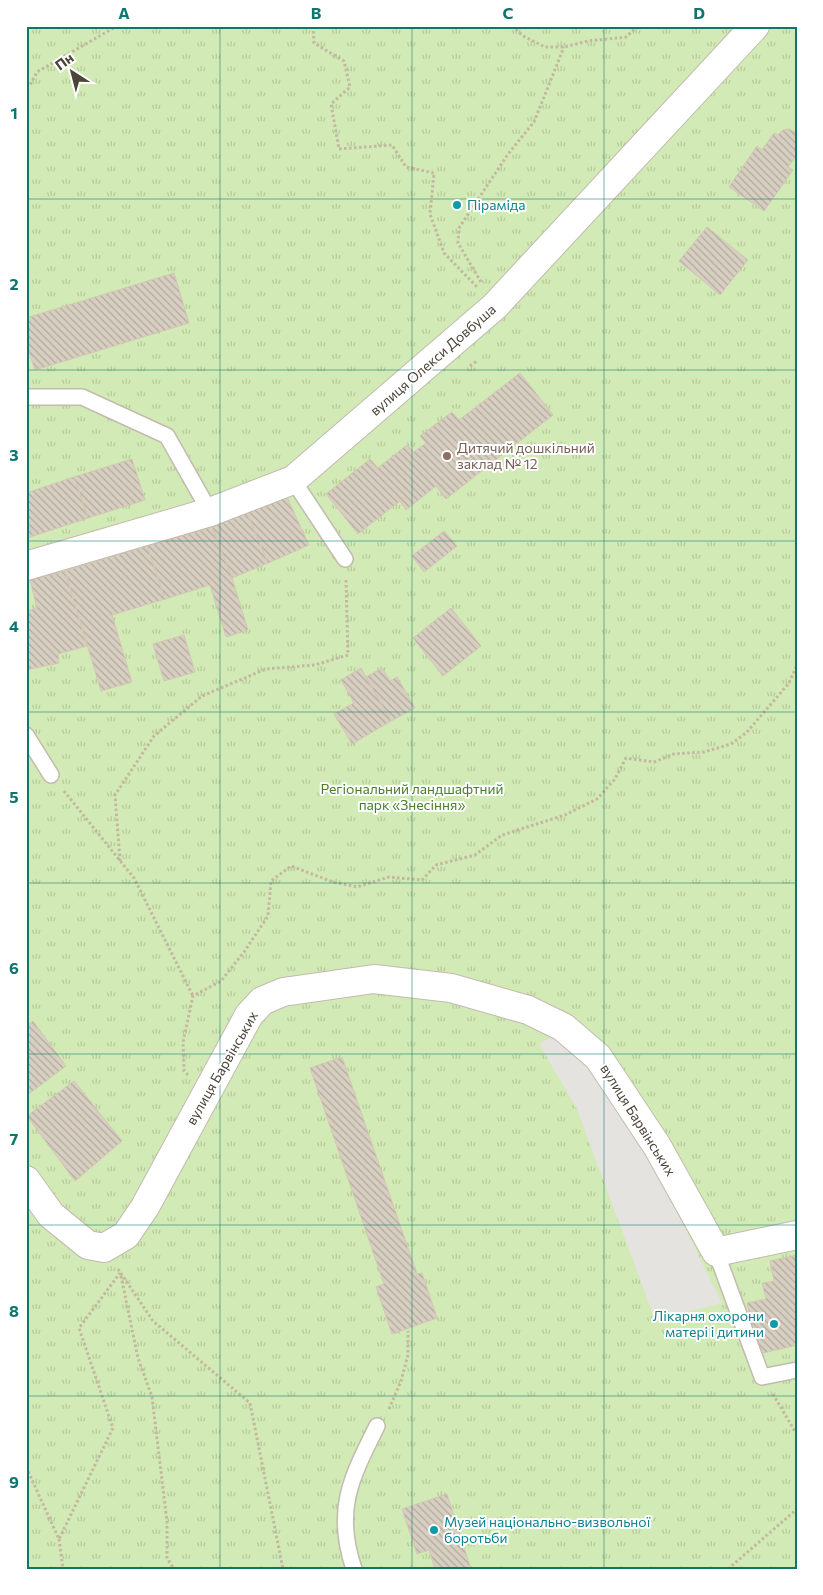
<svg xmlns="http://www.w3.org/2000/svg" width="823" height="1595" font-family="Commissioner,sans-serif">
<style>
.park{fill:url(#park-tufts)}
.parking{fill:#e5e3e0}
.building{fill:url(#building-back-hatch);stroke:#d3c7b4}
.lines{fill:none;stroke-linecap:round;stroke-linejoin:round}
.service-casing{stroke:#c2bbae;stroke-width:18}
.minor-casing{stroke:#c2bbae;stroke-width:30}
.path{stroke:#c4b79f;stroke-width:3;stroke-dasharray:2.5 2.5;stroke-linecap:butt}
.service{stroke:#fff;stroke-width:15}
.minor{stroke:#fff;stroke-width:28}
.grid{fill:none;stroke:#0f766e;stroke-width:1;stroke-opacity:0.55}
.culture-dot{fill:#0f9aa8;stroke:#fff;stroke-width:2}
.education-dot{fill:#8d6e63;stroke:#fff;stroke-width:2}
.labels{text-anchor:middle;stroke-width:4;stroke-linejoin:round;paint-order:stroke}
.culture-label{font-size:14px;fill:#0d838f;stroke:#fff;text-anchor:start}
.street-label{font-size:14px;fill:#4b4439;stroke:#fff}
.education-label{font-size:14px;fill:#785e54;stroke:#fff;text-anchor:start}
.park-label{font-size:14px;fill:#4a7f2a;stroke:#fff}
.neatline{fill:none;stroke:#0f766e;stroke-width:2}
.grid-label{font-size:16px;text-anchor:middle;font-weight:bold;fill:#0f766e}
</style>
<defs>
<pattern id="park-tufts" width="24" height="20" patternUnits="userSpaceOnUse" patternTransform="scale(1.25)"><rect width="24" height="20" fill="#d2eab5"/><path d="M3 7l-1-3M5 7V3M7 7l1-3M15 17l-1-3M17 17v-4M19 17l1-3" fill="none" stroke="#b6ca9c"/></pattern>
<pattern id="building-back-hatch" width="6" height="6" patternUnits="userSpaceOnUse" patternTransform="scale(1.25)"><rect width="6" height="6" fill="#d8cfc1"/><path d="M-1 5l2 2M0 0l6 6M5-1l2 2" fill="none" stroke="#b1aa9e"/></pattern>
</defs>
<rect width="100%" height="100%" fill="#f6f3ec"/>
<path class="park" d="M26,26H797V1569H26Z"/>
<path class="parking" d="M555,1035L589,1066L643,1150L682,1222L722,1303L655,1320L577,1109L539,1044Z"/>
<path class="building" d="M789,129L797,133V155L788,167L793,170L764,211L729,187L757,146L762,150L774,133L778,135L783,130Z
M707,227L748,260L720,295L679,261Z
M174,273L189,323L35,370L26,343V318Z
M520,373L553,415L446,499L436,486L406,510L400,501L358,534L326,494L370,459L378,468L407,445L414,452L426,443L420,436L452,412L459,420Z
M132,459L145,500L88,518L74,477Z
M74,477L88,518L33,536L26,516V493Z
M286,495L309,545L268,563L247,513Z
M247,513L268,563L232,578L212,527Z
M26,516L33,536L26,539Z
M212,527L232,578L248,630L226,637L210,585L165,599L147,546Z
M444,531L457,546L424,572L412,556Z
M147,546L165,599L112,615L132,682L101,691L65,571Z
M65,571L87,646L58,654L59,663L26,670V611L37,608L30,580Z
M451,608L481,646L443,676L413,638Z
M184,635L195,672L164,681L153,644Z
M361,668L391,721L352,744L334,714L354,703L341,680Z
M382,668L390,681L397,677L415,708L391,721L366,677Z
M33,1021L66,1066L26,1096V1026Z
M342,1057L417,1274L422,1273L437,1318L392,1334L376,1287L384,1284L310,1068Z
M74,1081L122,1141L75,1181L27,1116Z
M797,1255V1345L759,1354L747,1303L766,1299L762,1283L774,1281L770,1261Z
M447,1494L471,1569H435L429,1550L417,1554L402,1509Z"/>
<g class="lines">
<defs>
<path id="service" d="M26,397H82L167,436L210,512
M293,480L345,559
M26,735L51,775
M716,1252L762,1377L797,1370
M354,1569C334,1510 351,1478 377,1426"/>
<path id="minor" d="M26,566L210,512L293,480L495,306L755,26
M26,1180L51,1215L88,1245L104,1248L126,1235L145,1207L249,1015L262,1001L283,992L374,979L451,988L528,1010L563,1027L598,1057L657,1146L716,1252L797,1235"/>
</defs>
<use href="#service" class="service-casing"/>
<use href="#minor" class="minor-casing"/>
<path class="path" d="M313,26L314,43L344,61L350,87L331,104L339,149L392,145L406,167L434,173L430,214L444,253L478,288
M512,26L523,36L545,47H564L588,41L626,37L638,26
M26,83L30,85L37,72L117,26
M481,282L458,243L459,228L508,154L534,122L564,47
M470,366L478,360
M64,791L134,878L193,996
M120,861L115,795L154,736L202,696L266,669L315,665L348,655L346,579
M188,1075L184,1071L183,1042L193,996L221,981L244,952L268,916L271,881L291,866L333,882L357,887L389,877L422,880L436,865L475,855L502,835L565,815L597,799L615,779L626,758L654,762L674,754L704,752L731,744L747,732L789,683L797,665
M118,1269L153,1321L250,1403L283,1569
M121,1276L138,1358L152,1397L167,1522V1558L174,1569
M773,1394L797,1435
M389,1409L401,1381L408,1355V1331
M26,1471L27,1469L59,1539L113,1428L79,1328L120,1273
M59,1539L63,1569
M728,1569L797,1509"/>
<use href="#service" class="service"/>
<use href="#minor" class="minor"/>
</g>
<path class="grid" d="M220,26V1569M412,26V1569M604,26V1569M26,199H797M26,370H797M26,541H797M26,712H797M26,883H797M26,1054H797M26,1225H797M26,1396H797"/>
<g class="culture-dot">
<circle cx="457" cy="205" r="5"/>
<circle cx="774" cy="1324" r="5"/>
<circle cx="434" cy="1530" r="5"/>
</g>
<circle class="education-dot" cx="447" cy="456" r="5"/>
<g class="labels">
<g class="culture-label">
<text x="467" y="210">Піраміда</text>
<text x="764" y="1321" text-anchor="end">Лікарня охорони<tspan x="764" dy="16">матері і дитини</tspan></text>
<text x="444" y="1527">Музей національно-визвольної<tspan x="444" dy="16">боротьби</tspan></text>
</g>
<g class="street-label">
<text transform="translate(433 360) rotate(-41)" y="5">вулиця Олекси Довбуша</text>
<text transform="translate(222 1068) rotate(-60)" y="5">вулиця Барвінських</text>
<text transform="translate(638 1120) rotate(58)" y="5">вулиця Барвінських</text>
</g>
<g class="education-label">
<text x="457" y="453">Дитячий дошкільний<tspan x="457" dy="16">заклад № 12</tspan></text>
</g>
<g class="park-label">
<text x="412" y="794">Регіональний ландшафтний<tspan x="412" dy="16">парк «Знесіння»</tspan></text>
</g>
</g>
<rect width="823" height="1595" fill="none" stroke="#ffffff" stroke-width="55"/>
<g transform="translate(72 72) rotate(324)" stroke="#ffffff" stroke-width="4" paint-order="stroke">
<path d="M0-4L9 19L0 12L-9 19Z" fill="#4b4439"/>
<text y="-8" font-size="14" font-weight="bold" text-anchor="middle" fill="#4b4439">Пн</text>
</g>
<rect x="28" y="28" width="768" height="1540" class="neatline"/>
<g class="grid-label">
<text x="124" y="19">A</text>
<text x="316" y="19">B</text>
<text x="508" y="19">C</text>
<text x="699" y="19">D</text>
<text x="14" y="119">1</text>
<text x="14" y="290">2</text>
<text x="14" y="461">3</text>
<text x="14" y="632">4</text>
<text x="14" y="803">5</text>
<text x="14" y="974">6</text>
<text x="14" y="1145">7</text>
<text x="14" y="1317">8</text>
<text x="14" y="1488">9</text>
</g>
</svg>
